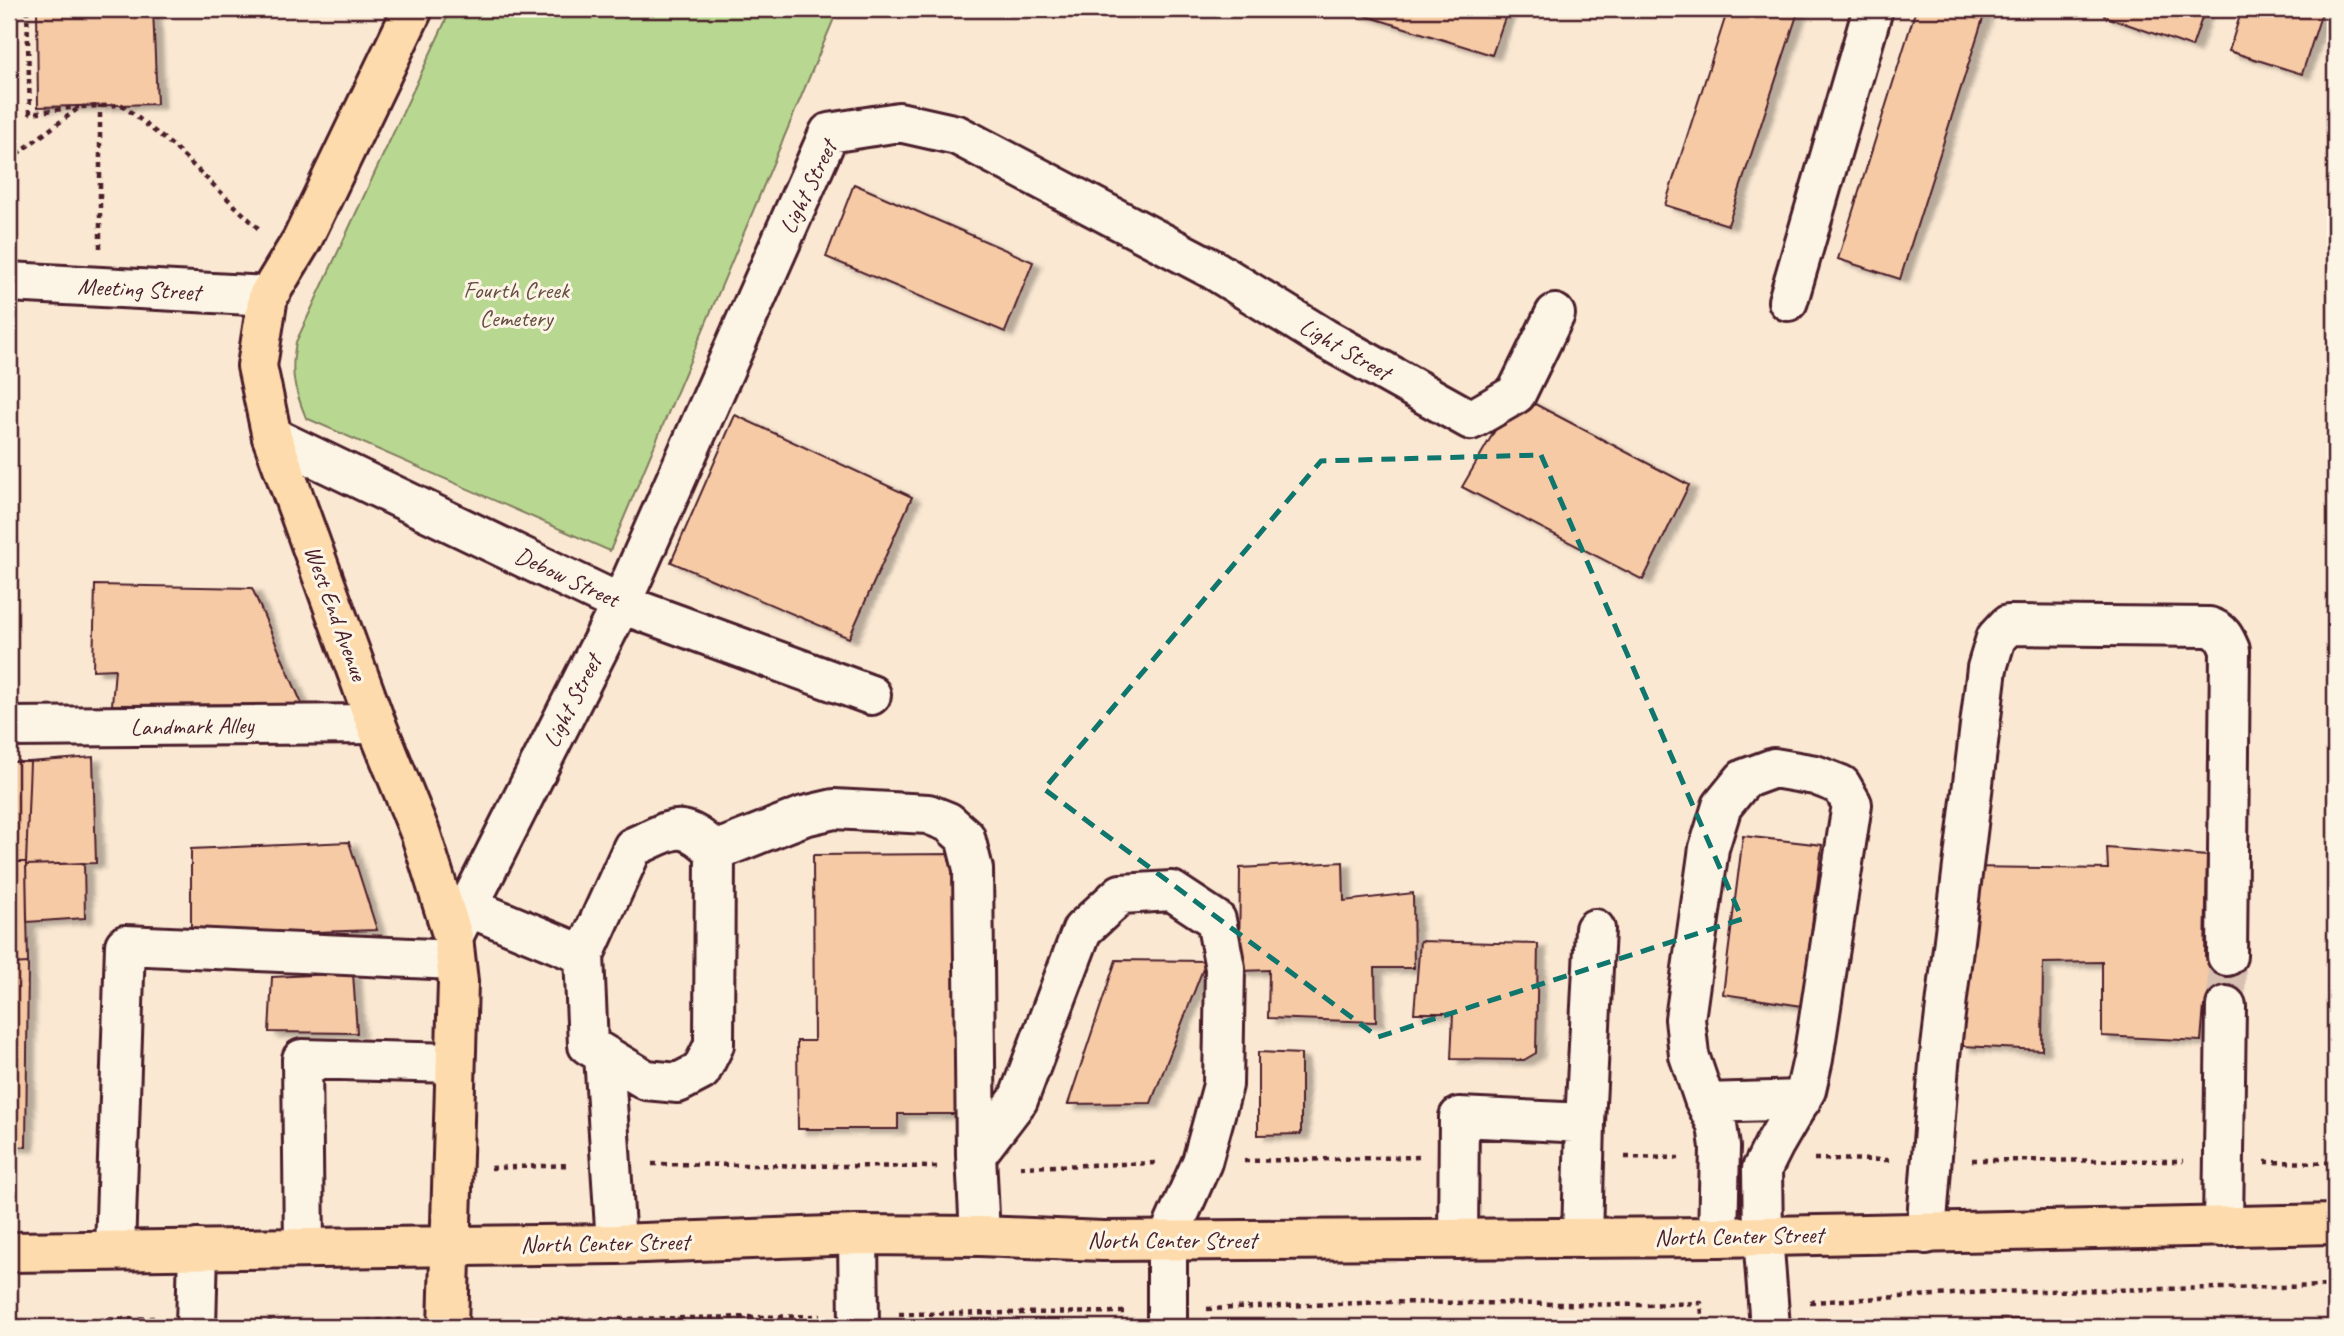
<svg xmlns="http://www.w3.org/2000/svg" width="2344" height="1336" font-family="Caveat,sans-serif">
<style>
.green{fill:#b8d891;stroke:#817c5e;stroke-width:2}
.building{fill:#f7caa6;stroke:#4a1f2b;stroke-width:2;filter:url(#shadow)}
.lines{fill:none;stroke-linecap:round;stroke-linejoin:round}
.minor-tunnel{stroke:#d7c0b1;stroke-width:38;stroke-dasharray:38 19;stroke-linecap:butt}
.minor-casing{stroke:#4a1f2b;stroke-width:44}
.major-casing{stroke:#4a1f2b;stroke-width:44}
.path{stroke:#4a1f2b;stroke-width:4.5;stroke-dasharray:5 5;stroke-linecap:butt}
.minor{stroke:#fcf5e5;stroke-width:38}
.major{stroke:#fedbac;stroke-width:38}
.marked{fill:none;stroke:#0f766e;stroke-width:5;stroke-dasharray:14 9;stroke-linejoin:round}
.labels{text-anchor:middle;stroke-width:6;stroke-linejoin:round;paint-order:stroke}
.street-label{font-size:24px;fill:#4a1f2b;stroke:#fcf5e5}
.park-label{font-size:24px;fill:#664d44;stroke:#fcf5e5}
</style>
<defs>
<filter id="shadow"><feDropShadow dx="8" dy="4.5" stdDeviation="2" flood-color="#0004"/></filter>
</defs>
<rect width="100%" height="100%" fill="#fae8d2"/>
<filter id="ink" filterUnits="userSpaceOnUse"><feTurbulence type="fractalNoise" baseFrequency=".0143" numOctaves="2"/><feDisplacementMap in="SourceGraphic" scale="14" xChannelSelector="R" yChannelSelector="G"/><feConvolveMatrix kernelMatrix="1 2 1 2 8 2 1 2 1" color-interpolation-filters="sRGB"/></filter>
<g filter="url(#ink)">
<path class="green" d="M451,9H838L610,551L306,418C294,388 290,374 296,342Z"/>
<path class="building" d="M37,9H153L157,104L38,107Z
M1344,9H1508L1492,55Z
M1728,9H1799L1728,225L1665,205Z
M1916,9H1986L1900,279L1838,259Z
M2106,9H2205L2192,47L2104,16Z
M2242,9H2323L2302,74L2229,51Z
M854,184L1033,262L1005,332L826,257Z
M1516,394L1689,485L1643,580L1462,487Z
M735,415L912,497L849,638L671,562Z
M95,585L252,588L302,704L112,705L115,669L93,670Z
M93,757L96,863L26,865L30,762Z
M9,762H30L26,862H9Z
M1743,836L1822,845L1802,1006L1723,994Z
M349,842L377,930L191,936V849Z
M2107,848L2207,856L2205,956L2234,957L2232,1006H2204L2201,1041L2102,1036V962L2043,963L2042,1050L1963,1046L1965,867L2108,869Z
M956,854L958,1114H898V1129H798L797,1041H814L813,855Z
M9,862H26L28,963L9,964Z
M1343,862L1344,901L1413,893L1414,968H1375L1376,1022L1268,1018L1269,970L1239,971L1240,868Z
M84,863L85,918L27,922L26,865Z
M1420,941L1538,944L1536,1053L1524,1060L1451,1059L1453,1013H1414Z
M1116,960L1206,961L1151,1103L1068,1104Z
M28,963L26,1147L9,1146V964Z
M353,973L357,1033L269,1032L272,977Z
M1258,1052L1301,1054V1134L1258,1135Z
M2024,1319V1327H1983V1320Z
M921,1325L1065,1327H921Z"/>
<g class="lines">
<path class="minor-tunnel" d="M2226,1006L2227,956"/>
<defs>
<path id="minor" d="M9,282L268,296
M1788,301L1873,9
M272,437L621,604L871,695
M9,727L376,724
M468,907L584,955L588,1045L646,1080L678,1083L701,1071L714,1045L715,851L804,816L834,809L928,814L948,822L965,837L973,869L976,1155L980,1236
M453,937L621,604L829,133L899,122L957,135L1214,270L1324,338L1471,420L1516,394L1555,314
M584,955L633,847C672,831 679,816 715,851
M604,1055L616,1244
M1706,1103L1801,1100
M1585,1123L1595,929
M976,1155L1018,1100L1082,930L1121,894L1172,891L1216,920L1225,968L1223,1085L1202,1162L1167,1241V1327
M2223,1227L2226,1006
M1926,1234L1939,1064L1987,668L1996,638L2008,625L2209,627C2222,631 2225,638 2230,650L2227,956
M858,1235L859,1327
M1718,1237L1720,1147L1717,1125L1704,1099L1689,1055L1685,1019L1709,848L1722,806L1744,779L1774,768L1815,775L1841,785L1852,804L1813,1059L1806,1090L1774,1145L1762,1169L1763,1236L1770,1327
M1458,1239L1459,1117L1585,1123L1582,1238
M304,1248L302,1059L455,1063
M115,1250L125,945L455,960
M196,1327L198,1249"/>
<path id="major" d="M413,9L302,240L268,296L257,366L272,437L376,724L421,835L453,937L458,982L448,1327
M9,1252L616,1244L858,1235L980,1236L1103,1241L1718,1237L2335,1224"/>
</defs>
<use href="#minor" class="minor-casing"/>
<use href="#major" class="major-casing"/>
<path class="path" d="M27,9L30,113L79,107
M9,160L80,107L122,105L173,146L262,232
M100,248V106
M1625,1157L1679,1158
M1814,1159L1893,1160
M1972,1160L2183,1161
M1244,1161L1420,1157
M2265,1162L2335,1163
M652,1164L937,1167
M1020,1167L1158,1163
M491,1168L570,1165
M1810,1302L1988,1292L2335,1286
M1207,1309L1386,1302L1645,1305L1701,1303L1703,1327
M899,1314L1128,1312
M237,1321L304,1323L402,1320V1327
M489,1321L820,1316
M9,1323L155,1318"/>
<use href="#minor" class="minor"/>
<use href="#major" class="major"/>
</g>
</g>
<path class="marked" d="M1541,455L1742,919L1378,1037L1044,789L1321,461Z"/>
<g class="labels">
<g class="street-label">
<text transform="translate(808 187) rotate(-64)" y="8">Light Street</text>
<text transform="translate(139 289) rotate(3)" y="8">Meeting Street</text>
<text transform="translate(1345 349) rotate(30)" y="8">Light Street</text>
<text transform="translate(567 577) rotate(25)" y="8">Debow Street</text>
<text transform="translate(336 613) rotate(70)" y="8">West End Avenue</text>
<text transform="translate(572 701) rotate(-63)" y="8">Light Street</text>
<text transform="translate(192 726) rotate(-1)" y="8">Landmark Alley</text>
<text transform="translate(1739 1236) rotate(-1)" y="8">North Center Street</text>
<text x="1172" y="1248">North Center Street</text>
<text transform="translate(605 1243) rotate(-1)" y="8">North Center Street</text>
</g>
<g class="park-label">
<text x="516" y="298">Fourth Creek<tspan x="516" dy="28">Cemetery</tspan></text>
</g>
</g>
<rect width="2344" height="1336" fill="none" stroke="#fcf5e5" stroke-width="35"/>
<rect x="18" y="18" width="2309" height="1301" fill="none" stroke="#4a1f2b" stroke-width="2.5" filter="url(#ink)"/>
</svg>
